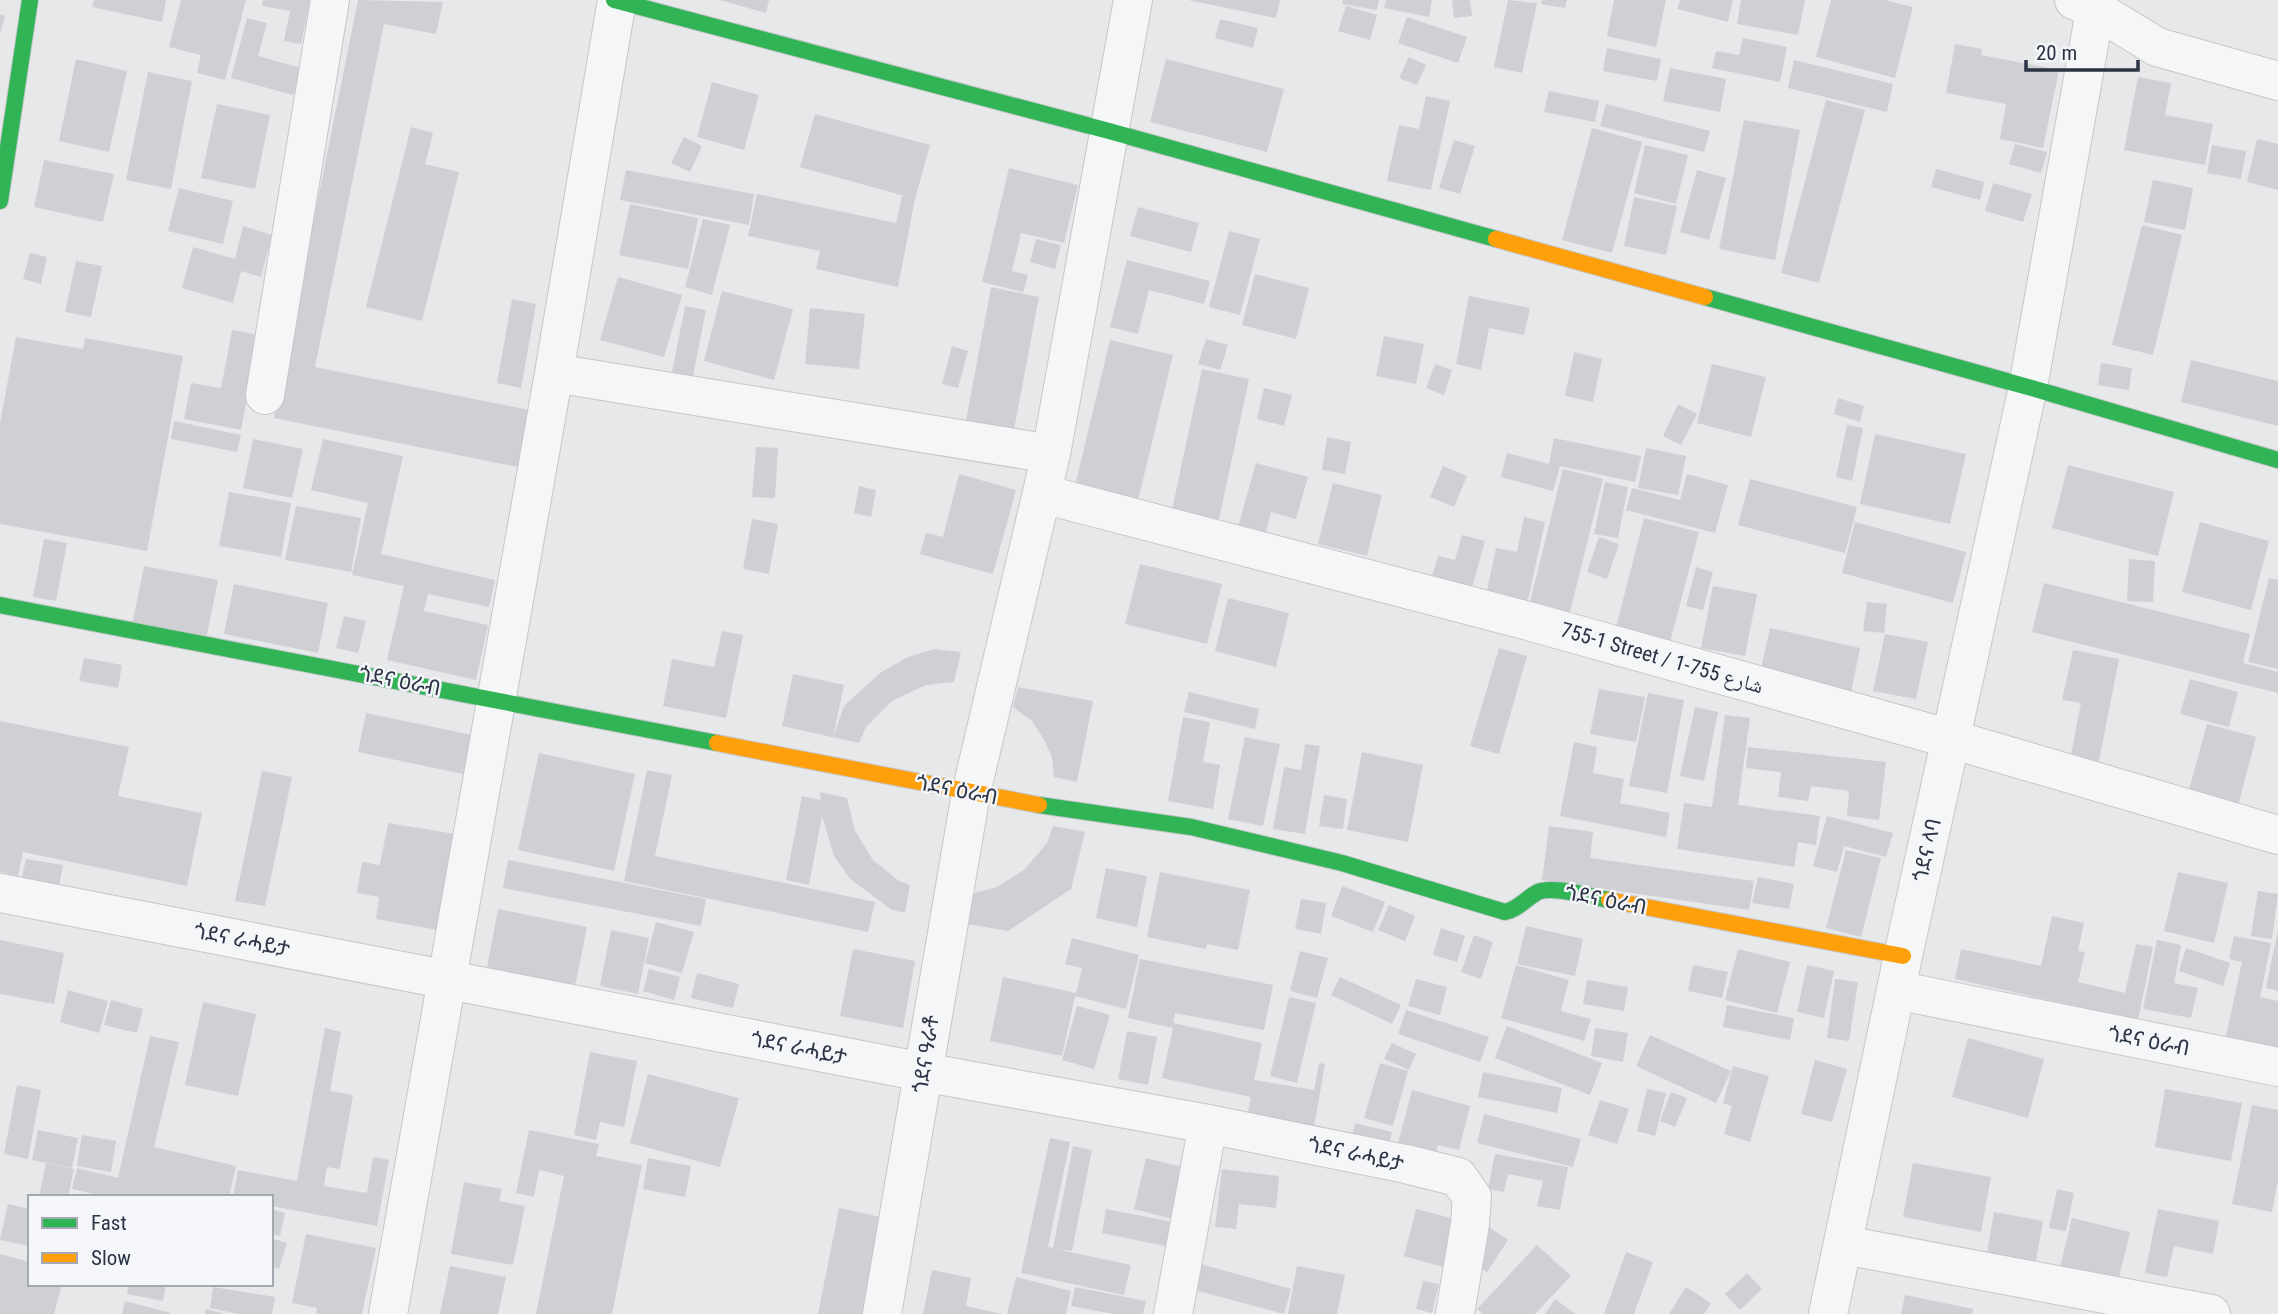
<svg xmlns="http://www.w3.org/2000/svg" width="2278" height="1314" font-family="'Roboto Condensed','Noto Naskh Arabic','Noto Sans Ethiopic',sans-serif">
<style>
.building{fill:#ced0d3}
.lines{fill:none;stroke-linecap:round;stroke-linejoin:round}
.street-casing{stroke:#c4c6c8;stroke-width:40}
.fast-casing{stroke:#c4c6c8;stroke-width:18}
.slow-casing{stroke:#c4c6c8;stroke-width:18}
.street{stroke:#f5f6f7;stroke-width:38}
.fast{stroke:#30b455;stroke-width:16}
.slow{stroke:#ff9f0a;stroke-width:16}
.labels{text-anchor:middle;stroke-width:5;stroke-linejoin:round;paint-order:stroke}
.street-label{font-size:21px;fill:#2b3445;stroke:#f4f6f9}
</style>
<rect width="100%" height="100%" fill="#e6e8ea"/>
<path class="building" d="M94,0H166L162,22L92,7Z
M181,0H246L225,80L197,73L201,55L169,47Z
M263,0H310L301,44L284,41L290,11L262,6Z
M358,0L443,2L436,34L384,24L315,367L529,410L518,467L274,418Z
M720,0H769L766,13Z
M1188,0H1280L1276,18Z
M1343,0H1379L1377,10L1342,4Z
M1386,0H1432L1429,17L1384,8Z
M1452,0H1470L1472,16L1454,18Z
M1508,0L1537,3L1522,73L1494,67Z
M1542,0H1567L1565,8L1541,4Z
M1614,0H1666L1656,47L1607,36Z
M1680,0H1733L1728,22L1677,9Z
M1741,0H1805L1798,35L1737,24Z
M1831,0H1885L1913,7L1895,78L1816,57Z
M1346,6L1377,15L1370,40L1338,31Z
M0,14L5,16L1,31H0Z
M1407,17L1467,37L1458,63L1398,43Z
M247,18L267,23L258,56L301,68L293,95L231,78Z
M1220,19L1258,28L1253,48L1215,38Z
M1743,38L1787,47L1780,82L1712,68L1716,51L1739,55Z
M1955,44L1982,49L1981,55L2059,70L2043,148L2000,139L2006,104L1946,93Z
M1607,48L1661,59L1657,81L1603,71Z
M1409,57L1426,65L1417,85L1399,78Z
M76,59L127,71L109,152L59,141Z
M1166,59L1284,89L1267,152L1150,122Z
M1794,60L1893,84L1887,112L1788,88Z
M1670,68L1726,79L1720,112L1663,101Z
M148,72L192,81L171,189L126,180Z
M2138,77L2171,83L2165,115L2213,124L2205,165L2124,150Z
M712,82L759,95L744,150L697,137Z
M1549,91L1599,101L1595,122L1544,112Z
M1426,96L1450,101L1431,190L1387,181L1399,125L1419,129Z
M1826,100L1865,110L1819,283L1781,273Z
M217,104L270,115L255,189L201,178Z
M1606,104L1710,131L1704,152L1600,126Z
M815,114L930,145L915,199L898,287L816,269L820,251L748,236L757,194L896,223L902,196L912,198L800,167Z
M1744,120L1800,130L1775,260L1719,249Z
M411,127L433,133L425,164L459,172L422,321L366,307Z
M1592,128L1642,142L1612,253L1562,240Z
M684,137L702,146L690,172L671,163Z
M2257,139L2278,144V190L2247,182Z
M1454,140L1475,146L1460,194L1439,188Z
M2015,144L2047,152L2041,173L2009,164Z
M1645,145L1688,155L1676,204L1634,193Z
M2212,145L2246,151L2241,179L2207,173Z
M44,160L114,174L103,222L34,207Z
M1009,168L1078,185L1064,243L1021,233L1012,271L1028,275L1023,292L982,282Z
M1936,169L1984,182L1980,200L1931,187Z
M626,170L754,194L749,225L620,200Z
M1697,170L1726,178L1709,240L1680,232Z
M2153,180L2193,188L2185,230L2144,222Z
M1993,183L2032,194L2023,222L1985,211Z
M179,188L233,201L223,244L168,231Z
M1634,197L1677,206L1666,255L1624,246Z
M630,204L698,218L688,269L619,255Z
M1138,207L1199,223L1191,252L1130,236Z
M703,219L730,225L712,295L685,287Z
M2142,225L2182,235L2153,355L2112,345Z
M243,226L272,235L261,277L241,271L233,303L182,288L193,247L235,259Z
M1229,231L1260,239L1240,315L1209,307Z
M1036,239L1061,245L1055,269L1030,262Z
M30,253L47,257L41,284L23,279Z
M1127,260L1210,281L1204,304L1149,290L1138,334L1110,327Z
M76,261L102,266L91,317L65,312Z
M1255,274L1309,288L1296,339L1242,325Z
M618,277L682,295L664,357L600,340Z
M991,287L1039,297L1013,435L965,426Z
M722,291L793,309L774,380L704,361Z
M1469,296L1530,308L1524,335L1489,328L1481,370L1456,364Z
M512,299L536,304L521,388L497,383Z
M685,306L706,310L693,376L672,372Z
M810,308L865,314L859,369L805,364Z
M232,330L259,335L241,430L184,419L191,383L221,388Z
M1384,336L1424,344L1416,384L1376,376Z
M16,337L83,349L85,338L183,356L147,551L0,524V423Z
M1206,339L1228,345L1220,370L1198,364Z
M1110,340L1173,355L1136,509L1073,494Z
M952,346L968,351L958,388L942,384Z
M1574,352L1602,359L1593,402L1565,396Z
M2191,360L2278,381V426L2181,402Z
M2101,363L2132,368L2129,390L2098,385Z
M1435,364L1452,370L1444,395L1426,388Z
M1712,364L1766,377L1751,437L1697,423Z
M1202,369L1249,379L1219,519L1172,510Z
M1264,388L1292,395L1284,426L1257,419Z
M1838,398L1864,406L1860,422L1834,414Z
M1678,404L1697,414L1681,445L1663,436Z
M174,421L241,435L237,452L171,439Z
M1847,425L1863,428L1852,481L1836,477Z
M1875,434L1966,454L1950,524L1860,504Z
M1327,437L1351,442L1345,474L1322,470Z
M1554,438L1641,456L1635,482L1560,466L1553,491L1501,477L1507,453L1549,464Z
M253,439L303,449L292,498L243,488Z
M323,439L403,456L381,554L495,580L489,607L428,594L424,611L488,625L476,680L387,660L404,586L352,575L368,503L311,490Z
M756,447L778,448L775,498L752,497Z
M1646,448L1686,456L1678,495L1638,488Z
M1256,463L1308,477L1296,519L1271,512L1264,539L1237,531Z
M2068,465L2174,492L2158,556L2052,528Z
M1443,466L1467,476L1454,507L1430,497Z
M1563,469L1603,479L1569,616L1529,606Z
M959,474L1016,490L993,574L920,554L926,533L943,537Z
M1687,474L1728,485L1715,533L1626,510L1632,488L1680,500Z
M1750,479L1857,507L1845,553L1738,525Z
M1605,482L1628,487L1618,538L1594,534Z
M1333,483L1382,495L1367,556L1318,544Z
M859,486L876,490L871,517L854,513Z
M229,492L291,503L281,557L219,546Z
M296,506L361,518L351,572L285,560Z
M1524,517L1545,522L1526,609L1485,600L1496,548L1517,552Z
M1644,518L1699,532L1668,650L1614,635Z
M752,519L778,524L769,574L743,569Z
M1855,522L1966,552L1953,603L1842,573Z
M2200,522L2269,541L2251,610L2182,592Z
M1462,535L1485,541L1470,595L1430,584L1438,556L1455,560Z
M1599,537L1619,544L1607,579L1587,572Z
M44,539L67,543L56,601L33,597Z
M2129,559L2155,561L2153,602L2127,601Z
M1140,564L1222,584L1207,644L1125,624Z
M144,566L218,580L204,649L130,635Z
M1696,567L1713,572L1703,610L1686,606Z
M2269,578L2278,580V669L2248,662Z
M2044,583L2250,634L2243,663L2278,672V693L2032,632Z
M234,584L328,603L318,653L224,634Z
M1713,586L1757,594L1745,656L1701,648Z
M1228,598L1289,613L1276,667L1215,651Z
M1867,602L1887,604L1884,633L1863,631Z
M344,616L366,621L358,653L336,648Z
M1770,628L1860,648L1850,698L1759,678Z
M722,631L743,635L726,718L663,706L672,659L714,667Z
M1885,634L1928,642L1916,699L1873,691Z
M1499,648L1527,656L1499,754L1470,746Z
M934,649L961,652L954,682L926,685L892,701L866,727L859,743L782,726L793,674L844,685L833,737L844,706L880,673L908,657Z
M2073,650L2119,659L2098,766L2070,760L2081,703L2062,700Z
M84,658L122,665L118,688L79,681Z
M2190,679L2238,692L2229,727L2180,714Z
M1018,687L1093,701L1077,782L1054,777L1052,757L1043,738L1032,721L1013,707Z
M1599,689L1645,697L1636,742L1590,734Z
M1189,692L1259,709L1255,729L1184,712Z
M1648,693L1684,700L1667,793L1629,786Z
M1695,707L1718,712L1704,781L1680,776Z
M366,713L472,735L463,774L358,752Z
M1725,715L1750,718L1738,805L1820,816L1816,845L1798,842L1794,867L1677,849L1684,803L1712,807Z
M1183,717L1210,722L1203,762L1220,765L1213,809L1168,801Z
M0,721L129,747L118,796L202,813L187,886L23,852L18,876L0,872Z
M2207,724L2256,737L2237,810L2187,797Z
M1245,737L1280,744L1263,826L1228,819Z
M1574,742L1597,747L1593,773L1624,779L1620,803L1670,813L1666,837L1560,816Z
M1305,744L1320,746L1305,834L1273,829L1284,767L1301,770Z
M1748,747L1886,762L1879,820L1847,816L1849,791L1811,786L1808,801L1778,797L1781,772L1746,768Z
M1362,752L1423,765L1408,842L1347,830Z
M539,753L635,774L614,871L518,850Z
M647,770L672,775L655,856L875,902L868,932L624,881Z
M262,771L292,777L265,906L235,901Z
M820,792L847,798L855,831L873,860L899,881L910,885L905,913L892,910L850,879L834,856L822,816L809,885L786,880L802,796L821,800Z
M1324,795L1347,799L1343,829L1319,826Z
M1827,816L1893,833L1886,857L1844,846L1837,872L1813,866Z
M388,823L455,834L438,930L376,919L379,897L357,893L362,862L380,865Z
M1053,826L1085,832L1071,889L1008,931L967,924L971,894L997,887L1025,869L1047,843Z
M1549,826L1593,832L1590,858L1754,881L1749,910L1542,880Z
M1846,850L1881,858L1861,937L1826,928Z
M26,859L63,865L59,887L21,881Z
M508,860L706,899L701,926L503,888Z
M1106,868L1147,876L1137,927L1096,918Z
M1160,872L1250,890L1238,950L1207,944L1206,949L1147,937Z
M2178,872L2228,883L2214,943L2164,931Z
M1758,877L1794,884L1789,909L1752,903Z
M1342,886L1385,902L1373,932L1331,916Z
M2258,891L2278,894L2272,939L2251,936Z
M1301,899L1326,903L1321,934L1295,929Z
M1389,905L1415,916L1405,941L1378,930Z
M498,909L587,927L575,986L487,968Z
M2052,916L2084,923L2078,951L2085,952L2078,982L2125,993L2136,944L2153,947L2138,1020L1955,979L1961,949L2041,966Z
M656,922L694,932L682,973L645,963Z
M1526,926L1583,939L1575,976L1517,964Z
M1441,928L1465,936L1457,962L1433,955Z
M611,930L649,938L638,994L600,986Z
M2277,934H2278V991L2266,988Z
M1474,935L1493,942L1481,979L1461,972Z
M2234,936L2271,943L2260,997L2278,1001V1052L2225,1041L2242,962L2229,959Z
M1072,938L1139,955L1126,1009L1075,996L1062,1056L990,1041L1003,977L1076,993L1082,968L1065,964Z
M0,940L64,953L54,1004L0,994Z
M2157,940L2181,945L2174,983L2198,988L2191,1018L2143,1009Z
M2186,948L2230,963L2223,986L2179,971Z
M853,949L915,961L903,1028L840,1016Z
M1738,949L1790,962L1777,1013L1725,1000Z
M1300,951L1328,958L1317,998L1290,991Z
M1140,959L1273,985L1264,1030L1175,1013L1173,1023L1262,1043L1254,1080L1314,1090L1319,1063L1325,1064L1313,1133L1246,1121L1251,1097L1162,1078L1173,1028L1128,1018Z
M1516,965L1569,980L1561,1011L1591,1019L1584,1041L1501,1018Z
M1693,965L1728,972L1722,998L1688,991Z
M1807,965L1834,971L1824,1018L1797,1012Z
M649,969L680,977L674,1000L643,991Z
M697,973L739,984L733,1008L691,998Z
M1340,977L1401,1005L1392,1024L1331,995Z
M1416,979L1447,987L1440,1015L1408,1006Z
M1835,979L1858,982L1849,1041L1827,1038Z
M1587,980L1628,987L1624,1011L1583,1004Z
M68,990L108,1001L99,1033L60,1022Z
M1289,997L1316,1003L1297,1083L1270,1076Z
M111,1000L143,1009L137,1033L104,1025Z
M203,1002L256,1014L238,1096L185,1085Z
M1727,1005L1794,1018L1790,1040L1723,1027Z
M1077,1006L1110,1015L1094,1069L1062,1060Z
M1406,1010L1489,1037L1480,1062L1398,1034Z
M1507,1026L1602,1063L1590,1095L1495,1058Z
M325,1028L341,1032L330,1091L353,1095L340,1169L327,1167L324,1186L367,1193L373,1157L389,1160L377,1226L271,1206V1197H233L238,1170L297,1181Z
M1595,1028L1628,1033L1623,1062L1591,1056Z
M1127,1031L1157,1037L1148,1085L1118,1079Z
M1650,1035L1731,1071L1716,1103L1636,1066Z
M150,1036L179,1042L154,1147L236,1166L229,1197H106L72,1189L77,1168L118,1178Z
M1968,1038L2044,1059L2028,1118L1952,1097Z
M1392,1043L1416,1054L1409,1070L1384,1059Z
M590,1052L637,1061L624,1127L600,1122L596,1140L574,1135Z
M1815,1060L1847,1069L1832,1122L1801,1114Z
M1380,1063L1408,1071L1393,1126L1364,1118Z
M1733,1066L1769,1076L1750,1142L1724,1134L1732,1106L1723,1103Z
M1483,1072L1562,1088L1557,1113L1478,1097Z
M648,1074L739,1098L720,1167L630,1143Z
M17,1085L41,1090L28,1159L4,1154Z
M1647,1089L1666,1093L1655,1136L1637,1131Z
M2165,1089L2242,1103L2231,1161L2155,1147Z
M1412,1090L1470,1106L1459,1150L1438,1145L1430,1176L1392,1166Z
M1671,1092L1687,1098L1675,1127L1660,1121Z
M1600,1100L1629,1109L1617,1144L1588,1135Z
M2252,1105L2278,1110V1180L2272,1212L2232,1204Z
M1484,1114L1581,1139L1573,1167L1477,1143Z
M1355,1123L1392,1132L1383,1167L1346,1157Z
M38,1130L78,1138L72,1168L32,1160Z
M529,1130L599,1144L596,1156L642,1165L612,1314H536L564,1176L539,1170L534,1197L516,1193Z
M82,1135L116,1141L111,1172L77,1166Z
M1050,1138L1070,1142L1048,1247L1053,1248L1073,1146L1092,1150L1072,1251L1056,1249L1131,1265L1124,1295L1021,1273Z
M1495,1154L1568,1167L1560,1210L1537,1206L1543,1181L1508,1174L1504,1192L1488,1189Z
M648,1158L691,1166L685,1197L643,1189Z
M1146,1158L1190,1169L1177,1220L1134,1209Z
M46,1163L74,1169L68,1197H39Z
M1913,1163L1991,1177L1981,1232L1903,1217Z
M1222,1169L1279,1176L1276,1208L1239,1204L1236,1229L1215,1227Z
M464,1182L502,1189L499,1201L525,1206L513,1265L451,1254Z
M2057,1189L2074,1193L2066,1231L2049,1228Z
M8,1204L30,1209V1246L0,1240Z
M839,1208L886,1218L867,1314H818Z
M271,1209L285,1213L280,1236L271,1234Z
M1106,1209L1193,1226L1189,1251L1102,1233Z
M1416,1209L1455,1219L1443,1267L1404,1256Z
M2158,1209L2219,1221L2213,1254L2174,1246L2167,1277L2145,1273Z
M1994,1212L2043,1221L2034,1272L1985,1264Z
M2072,1218L2130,1232L2116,1290L2058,1276Z
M1486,1225L1508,1240L1487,1272L1464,1257Z
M306,1234L376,1248L362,1314H316L317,1308L292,1303Z
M271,1238L287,1243L279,1269L271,1266Z
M1537,1245L1571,1276L1535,1314H1483L1477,1309Z
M1626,1252L1653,1262L1634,1314H1604Z
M0,1254L30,1262V1284H62L54,1314H0Z
M1197,1263L1291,1289L1284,1314L1191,1289Z
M450,1266L506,1277L498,1314H440Z
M1297,1266L1345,1275L1337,1314H1288Z
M932,1270L971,1278L966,1306L1002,1314H923Z
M1747,1273L1762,1289L1740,1310L1725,1294Z
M1016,1277L1071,1291L1066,1314H1007Z
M1423,1281L1439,1284L1432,1313L1416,1309Z
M129,1284H166L163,1301L127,1294Z
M213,1287L275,1297L272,1314H238L210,1308Z
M1075,1287L1146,1301L1143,1314H1114L1071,1306Z
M1686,1287L1711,1303L1704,1314H1669Z
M1905,1295L1973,1309L1972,1314H1901Z
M1555,1299L1576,1314H1545Z
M125,1301L171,1313V1314H122Z
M206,1309L222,1313V1314H205Z"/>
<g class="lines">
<defs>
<path id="street" d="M2074,0L2095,9L2157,47L2278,81
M554,373L1051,454
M265,395L330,0
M1043,494L1532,622L1951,739L2278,835
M0,893L923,1072L1208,1124L1406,1164L1458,1177L1472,1197L1470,1224L1455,1314
M1896,990L2278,1067
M1844,1245L2211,1314
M388,1314L554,373L617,0
M882,1314L971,793L1051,454L1133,0
M1173,1314L1208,1124
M1828,1314L1903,956L2028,387L2097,0"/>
<path id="fast" d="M614,0L1109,131L1496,239
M0,201L30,0
M1705,297L2028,387L2278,460
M0,605L717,743
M1039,805L1191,827L1342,863L1505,912C1519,909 1526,898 1538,892C1553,885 1592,897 1609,900"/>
<path id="slow" d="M1496,239L1705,297
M717,743L1039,805
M1609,900L1903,956"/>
</defs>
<use href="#street" class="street-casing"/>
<use href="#fast" class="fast-casing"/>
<use href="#slow" class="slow-casing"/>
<use href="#street" class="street"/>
<use href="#fast" class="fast"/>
<use href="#slow" class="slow"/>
</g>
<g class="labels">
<g class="street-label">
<text transform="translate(1662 658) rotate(16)" y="7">755-1 Street / شارع 755-1</text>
<text transform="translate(400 681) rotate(11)" y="7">ጎደና ዕራብ</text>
<text transform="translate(957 790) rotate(11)" y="7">ጎደና ዕራብ</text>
<text transform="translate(1927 850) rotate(-77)" y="7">ጎደና ላባ</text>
<text transform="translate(1606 900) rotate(11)" y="7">ጎደና ዕራብ</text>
<text transform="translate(242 940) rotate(11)" y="7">ጎደና ራሓይታ</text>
<text transform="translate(2149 1041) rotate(11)" y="7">ጎደና ዕራብ</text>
<text transform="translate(799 1048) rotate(11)" y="7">ጎደና ራሓይታ</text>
<text transform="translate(926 1054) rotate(-81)" y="7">ጎደና ዓራቶ</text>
<text transform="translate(1356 1154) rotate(12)" y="7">ጎደና ራሓይታ</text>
</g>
</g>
<rect x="28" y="1195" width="245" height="91" fill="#f4f6f9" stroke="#a4a8b1" stroke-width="2"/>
<rect x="42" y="1218" width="35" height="10" fill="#30b455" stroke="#a4a8b1" stroke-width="2"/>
<text x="91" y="1230" font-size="21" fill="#2b3445">Fast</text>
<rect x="42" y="1253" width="35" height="10" fill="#ff9f0a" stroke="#a4a8b1" stroke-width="2"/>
<text x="91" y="1265" font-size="21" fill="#2b3445">Slow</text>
<path d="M2026 60v10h112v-10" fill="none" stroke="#2b3445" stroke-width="3.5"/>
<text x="2036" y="60" font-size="21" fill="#2b3445" stroke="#f4f6f9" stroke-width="5" paint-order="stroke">20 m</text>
</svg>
